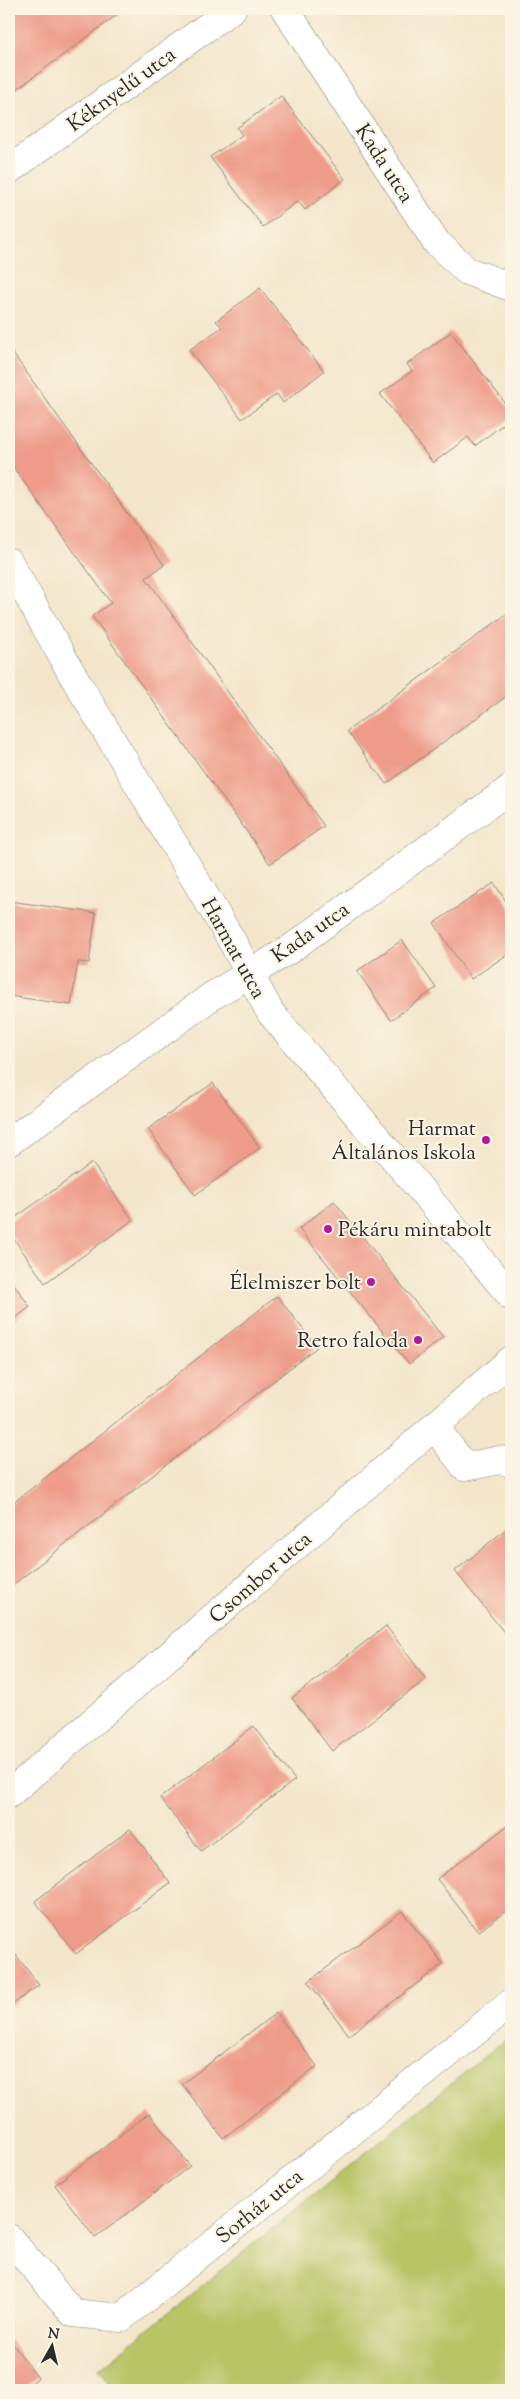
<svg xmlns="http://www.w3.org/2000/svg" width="520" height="2399" font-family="'Sorts Mill Goudy',serif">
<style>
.green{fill:#b8c466;stroke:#727848}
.building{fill:#ee9b89}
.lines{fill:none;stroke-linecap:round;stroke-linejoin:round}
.minor-casing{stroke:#8f887b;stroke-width:29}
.tertiary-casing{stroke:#8f887b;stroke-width:29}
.minor{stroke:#fff;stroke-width:28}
.tertiary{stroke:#fff;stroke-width:28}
.poi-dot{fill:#b5179e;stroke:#fcf5e5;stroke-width:2}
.labels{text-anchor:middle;stroke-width:4;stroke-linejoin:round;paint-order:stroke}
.street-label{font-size:21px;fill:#2b2b2b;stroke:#fcf5e5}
.poi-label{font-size:21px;fill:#2b2b2b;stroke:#fcf5e5;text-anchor:end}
</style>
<rect width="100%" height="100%" fill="#fcf5e5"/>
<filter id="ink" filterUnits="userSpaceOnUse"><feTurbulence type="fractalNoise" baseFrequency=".02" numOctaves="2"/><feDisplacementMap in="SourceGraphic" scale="10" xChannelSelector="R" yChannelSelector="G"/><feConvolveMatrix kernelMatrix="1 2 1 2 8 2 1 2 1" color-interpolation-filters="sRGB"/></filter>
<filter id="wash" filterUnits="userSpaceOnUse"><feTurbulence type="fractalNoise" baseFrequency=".0096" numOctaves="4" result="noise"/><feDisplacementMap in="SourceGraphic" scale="20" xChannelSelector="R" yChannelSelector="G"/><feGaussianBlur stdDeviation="1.12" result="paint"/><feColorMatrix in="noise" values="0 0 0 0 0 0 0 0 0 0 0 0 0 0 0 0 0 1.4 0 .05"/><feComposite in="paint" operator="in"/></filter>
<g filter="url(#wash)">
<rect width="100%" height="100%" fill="#f3e6cb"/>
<path class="green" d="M511,2035V2390H115L99,2369Z"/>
<g id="blocks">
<path class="building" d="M15,9H125L9,95V13Z
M281,96L345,179L305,210L298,201L263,227L210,157L242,135L237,128Z
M260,288L324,371L283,403L277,394L242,419L189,350L222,327L216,321Z
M451,332L511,411V418L475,446L468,437L433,463L380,394L412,371L407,364Z
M9,348L164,565L146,578L324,826L270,864L92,616L111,603L9,461Z
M511,611V693L386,784L347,731Z
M494,883L511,909V952L471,979L434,923Z
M9,901L96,913L89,963L78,962L71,1005L9,996Z
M402,940L436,988L391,1020L357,971Z
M213,1083L260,1148L195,1195L148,1129Z
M92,1163L133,1220L45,1283L9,1232V1222Z
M334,1201L443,1337L409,1364L299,1229Z
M9,1277L30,1307L9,1323Z
M277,1296L317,1347L9,1588V1506Z
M507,1528L511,1533V1641L455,1571Z
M386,1626L426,1679L332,1751L292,1698Z
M254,1726L295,1780L201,1851L160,1798Z
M511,1823V1907L478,1932L437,1879Z
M130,1829L170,1883L76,1954L35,1901Z
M402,1911L443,1964L349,2035L308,1982Z
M9,1946L39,1985L9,2007Z
M276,2013L317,2066L223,2138L182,2084Z
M149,2113L190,2166L95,2238L55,2185Z
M9,2339L38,2378L22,2390H9Z"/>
</g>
</g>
<g filter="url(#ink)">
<use href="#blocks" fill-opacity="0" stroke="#8f887b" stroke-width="1"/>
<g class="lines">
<defs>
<path id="minor" d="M285,9L436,242L467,271L511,287
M9,170L232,9
M434,1426L465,1467L500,1460L511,1463
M9,1794L511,1360
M9,2238L73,2313L121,2318L511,2003"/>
<path id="tertiary" d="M9,562L71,672L232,941L270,1012L511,1296
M9,1142L212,996L289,950L511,788"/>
</defs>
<use href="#minor" class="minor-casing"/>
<use href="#tertiary" class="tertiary-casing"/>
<use href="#minor" class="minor"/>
<use href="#tertiary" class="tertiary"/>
</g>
</g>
<g class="poi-dot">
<circle cx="486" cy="1140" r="5"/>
<circle cx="328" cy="1229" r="5"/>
<circle cx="371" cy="1282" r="5"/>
<circle cx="418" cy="1340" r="5"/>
</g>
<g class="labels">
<g class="street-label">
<text transform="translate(121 89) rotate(-36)" y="7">Kéknyelű utca</text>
<text transform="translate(385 163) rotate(57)" y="7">Kada utca</text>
<text transform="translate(310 932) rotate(-35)" y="7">Kada utca</text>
<text transform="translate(234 948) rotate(61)" y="7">Harmat utca</text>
<text transform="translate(260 1577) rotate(-41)" y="7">Csombor utca</text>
<text transform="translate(259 2206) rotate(-39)" y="7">Sorház utca</text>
</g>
<g class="poi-label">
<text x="476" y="1135">Harmat<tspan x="476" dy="24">Általános Iskola</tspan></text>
<text x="338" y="1236" text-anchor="start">Pékáru mintabolt</text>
<text x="361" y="1289">Élelmiszer bolt</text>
<text x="408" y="1347">Retro faloda</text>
</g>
</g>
<rect width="520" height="2399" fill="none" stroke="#fcf5e5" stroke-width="30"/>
<g transform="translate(52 2346) rotate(8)" stroke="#fcf5e5" stroke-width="4" paint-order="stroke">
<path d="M0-4L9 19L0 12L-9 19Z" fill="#2b2b2b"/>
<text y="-8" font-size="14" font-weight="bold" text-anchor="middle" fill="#2b2b2b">N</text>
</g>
</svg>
